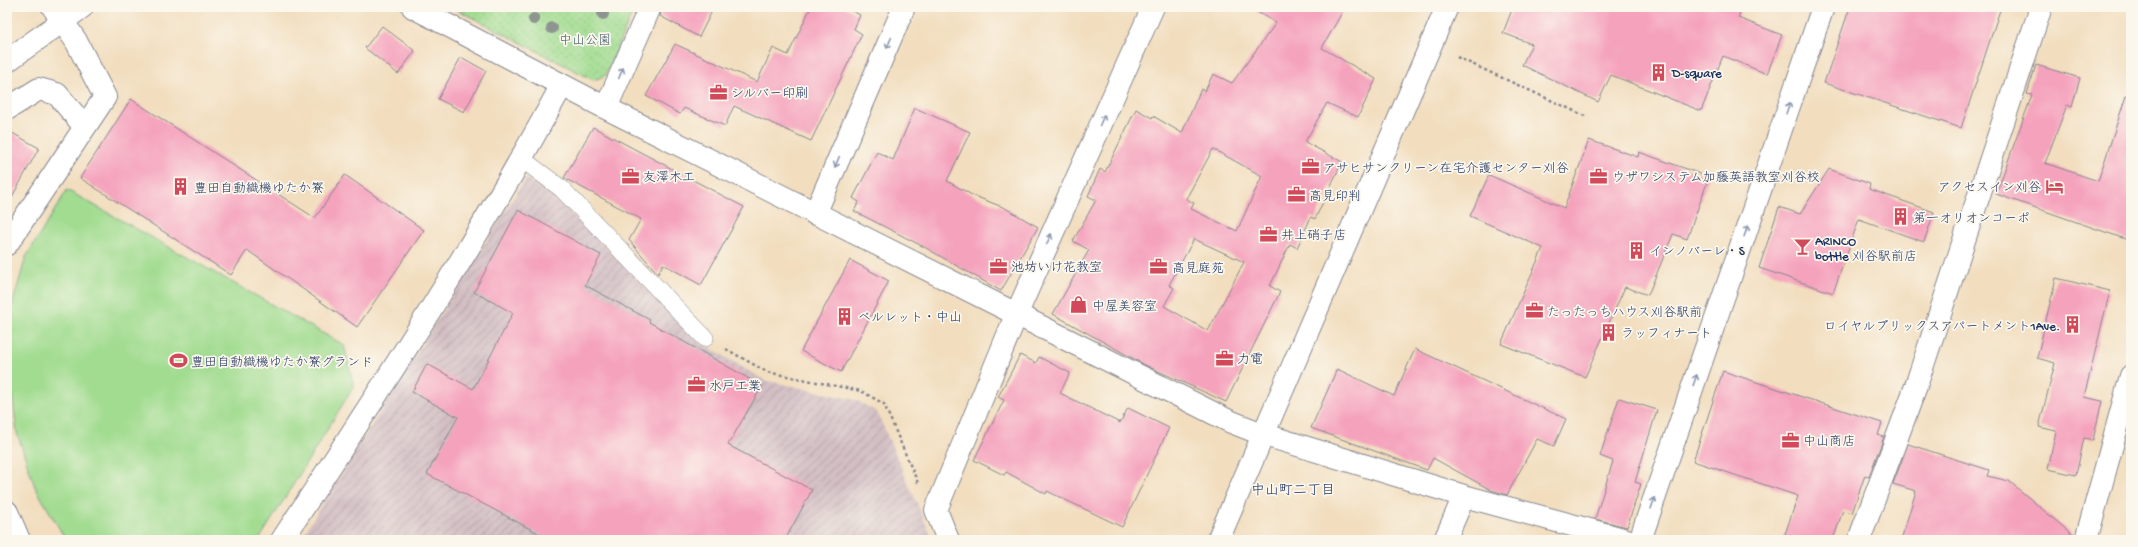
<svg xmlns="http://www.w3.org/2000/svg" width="2138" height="547" font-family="'Gochi Hand','Klee One',sans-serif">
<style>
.industrial{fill:url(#industrial-furrows)}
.park{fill:url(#park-dots);stroke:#5e8677}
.pitch{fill:#a1dc90;stroke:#5e8677}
.building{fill:#f5a3bd;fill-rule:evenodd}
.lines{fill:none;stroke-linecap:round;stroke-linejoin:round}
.service-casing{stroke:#86868e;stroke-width:18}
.minor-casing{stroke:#86868e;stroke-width:24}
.tertiary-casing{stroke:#86868e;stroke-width:24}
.path{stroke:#86868e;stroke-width:2.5;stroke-dasharray:3 3;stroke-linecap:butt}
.service{stroke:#fff;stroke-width:17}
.minor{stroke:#fff;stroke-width:22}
.tertiary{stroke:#fff;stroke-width:22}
.tree{fill:#8e9590}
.oneway{stroke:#8d97ae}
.labels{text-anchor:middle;stroke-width:3.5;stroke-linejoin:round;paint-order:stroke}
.park-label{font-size:13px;fill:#3c5a6a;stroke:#fbf7ec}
.poi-label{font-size:13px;fill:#1b2f5e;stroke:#fbf7ec;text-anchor:start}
.neighbourhood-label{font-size:14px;fill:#1b2f5e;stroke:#fbf7ec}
</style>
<defs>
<pattern id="industrial-furrows" width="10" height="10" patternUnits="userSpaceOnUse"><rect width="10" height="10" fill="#d2bec3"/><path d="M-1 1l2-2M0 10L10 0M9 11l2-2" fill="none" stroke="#aa9ba2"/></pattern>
<pattern id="park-dots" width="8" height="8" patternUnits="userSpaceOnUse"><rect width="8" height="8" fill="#a1dc90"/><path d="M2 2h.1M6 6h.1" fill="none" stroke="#8abd7f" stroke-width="1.8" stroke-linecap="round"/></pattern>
</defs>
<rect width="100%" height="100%" fill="#fbf7ec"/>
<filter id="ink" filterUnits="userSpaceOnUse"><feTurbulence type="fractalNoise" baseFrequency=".025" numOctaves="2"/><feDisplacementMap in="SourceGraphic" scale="8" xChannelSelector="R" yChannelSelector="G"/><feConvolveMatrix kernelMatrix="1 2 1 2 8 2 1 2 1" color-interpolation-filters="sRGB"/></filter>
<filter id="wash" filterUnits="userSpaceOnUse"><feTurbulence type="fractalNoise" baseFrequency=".012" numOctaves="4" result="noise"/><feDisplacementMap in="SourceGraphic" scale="16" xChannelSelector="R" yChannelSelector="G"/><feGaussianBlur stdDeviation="0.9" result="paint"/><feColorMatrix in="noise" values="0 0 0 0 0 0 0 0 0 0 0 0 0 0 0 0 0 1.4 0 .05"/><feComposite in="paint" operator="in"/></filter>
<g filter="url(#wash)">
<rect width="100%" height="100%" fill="#f2debf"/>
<path class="industrial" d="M526,178L555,197L700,342L764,380L856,400L877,412L933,540H300Z"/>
<path class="park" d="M452,7H635L605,76L593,80Z"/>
<path class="pitch" d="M67,190L344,345L354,386L259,540H66L35,487L17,433L10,377L8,319L26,257Z"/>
<g id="blocks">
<path class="building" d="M662,7H714L699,37L660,16Z
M811,7H844L860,15L854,29L862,34L811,141L734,106L725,126L684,108L680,114L646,96L675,44L757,82L773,48L788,55Z
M1249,7H1345L1322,48L1376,79L1358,117L1327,103L1305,142L1342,162L1315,219L1311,217L1297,248L1290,244L1270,286L1280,292L1226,402L1145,365L1053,314L1089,250L1073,241L1096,200L1088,196L1100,169L1105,172L1136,109L1152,118L1153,116L1182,133L1201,89L1205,91L1213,74L1232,83L1276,23ZM1213,149L1262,176L1237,231L1191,209L1194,203L1186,199ZM1194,239L1244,262L1208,331L1164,306L1174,288L1169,285Z
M1513,7H1742L1738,18L1782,35L1767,74L1723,56L1701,111L1611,75L1598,102L1522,65L1532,44L1503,33Z
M1850,7H2001L1961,128L1824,83Z
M382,26L415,51L398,74L365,48Z
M461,57L486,71L464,112L438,99Z
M2036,65L2080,78L2072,107L2067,105L2045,163L2098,181L2126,96L2131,97V241L1996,194L2032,95L2027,94Z
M131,99L315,218L345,175L424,230L357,327L247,250L231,275L80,178Z
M915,108L970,132L947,181L972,195L1005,208L1038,227L1001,291L926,248L854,211L859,202L853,198L877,152L893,160Z
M593,127L744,207L701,285L663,264L658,274L629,240L641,219L564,178Z
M7,130L39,148L7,206Z
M1589,140L1638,157L1639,152L1709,177L1687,239L1673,234L1648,295L1625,287L1585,377L1501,344L1543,248L1470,216L1489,175L1564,208Z
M1829,169L1870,184L1869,189L1934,212L1924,242L1859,219L1833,293L1759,268L1779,207L1800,214Z
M518,210L601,255L585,285L650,320L649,322L762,386L728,445L812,490L785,540H551L427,474L458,417L412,392L427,364L473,389L513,313L474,292Z
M850,260L889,281L841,372L801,351Z
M2056,278L2110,291L2084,397L2102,401L2093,440L2084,438L2076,475L2048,469L2056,431L2039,427L2055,363L2037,358Z
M1415,349L1566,419L1554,446L1537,439L1507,495L1491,490L1433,458L1427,470L1311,428L1337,369L1394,396Z
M1020,355L1036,363L1039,357L1070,373L1060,393L1120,423L1128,408L1169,428L1122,527L1047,491L1046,494L1006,472L1004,475L974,460L1004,400L998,397Z
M1723,371L1882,423L1878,435L1884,437L1869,476L1865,475L1852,513L1843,510L1833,540H1783L1798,496L1693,461Z
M1619,398L1657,410L1635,482L1641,484L1627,527L1595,519L1613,461L1600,456Z
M1908,444L1989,470L1987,476L2009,481L2074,536V540H1901L1916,491L1893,484Z"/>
</g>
</g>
<g filter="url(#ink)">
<use href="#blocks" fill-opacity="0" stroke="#86868e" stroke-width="1"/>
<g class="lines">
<defs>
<path id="service" d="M522,159L562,189L705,338"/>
<path id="minor" d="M413,7L606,108L1229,421L1262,434L1464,496L1627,540
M606,108L650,7
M7,109L39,89L57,94L84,126
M815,214L904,7
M7,244L105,97L76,41L53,7
M7,512L19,540
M282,540C380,391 477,242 562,85
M948,540L936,510L1017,313L1153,7
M1445,540L1464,496
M1640,540L1823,7
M1859,540L1916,386L2041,7
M2086,540L2131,376"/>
<path id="tertiary" d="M7,61L82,7
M1218,540L1447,7"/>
</defs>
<use href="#service" class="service-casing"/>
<use href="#minor" class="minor-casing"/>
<use href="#tertiary" class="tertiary-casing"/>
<path class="path" d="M1457,57L1585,116
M726,349L767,372L861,391L884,404L918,483"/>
<use href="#service" class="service"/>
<use href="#minor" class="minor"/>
<use href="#tertiary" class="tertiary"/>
</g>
<g class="tree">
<circle cx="603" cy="14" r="6"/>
<circle cx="534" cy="19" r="6"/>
<circle cx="552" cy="28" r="6"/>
</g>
<defs><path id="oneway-shaft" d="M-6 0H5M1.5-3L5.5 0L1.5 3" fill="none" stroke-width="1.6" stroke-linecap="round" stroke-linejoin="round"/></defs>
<g class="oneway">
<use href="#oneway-shaft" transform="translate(889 43) rotate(113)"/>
<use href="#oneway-shaft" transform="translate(621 73) rotate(-67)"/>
<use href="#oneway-shaft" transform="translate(1788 108) rotate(-71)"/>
<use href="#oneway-shaft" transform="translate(1102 120) rotate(-66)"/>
<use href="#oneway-shaft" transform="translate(837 162) rotate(113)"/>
<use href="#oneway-shaft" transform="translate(1746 231) rotate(-71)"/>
<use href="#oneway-shaft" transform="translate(1049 239) rotate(-66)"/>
<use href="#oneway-shaft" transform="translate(1695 380) rotate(-71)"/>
<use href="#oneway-shaft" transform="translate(1653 503) rotate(-71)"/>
</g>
</g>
<defs>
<symbol id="building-bare" viewBox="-9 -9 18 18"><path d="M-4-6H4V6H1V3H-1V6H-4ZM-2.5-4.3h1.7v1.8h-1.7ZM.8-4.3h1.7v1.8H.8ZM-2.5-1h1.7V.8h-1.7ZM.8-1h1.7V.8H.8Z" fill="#d1495b" stroke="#fbf7ec" stroke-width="2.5" paint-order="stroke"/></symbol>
<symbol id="office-bare" viewBox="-9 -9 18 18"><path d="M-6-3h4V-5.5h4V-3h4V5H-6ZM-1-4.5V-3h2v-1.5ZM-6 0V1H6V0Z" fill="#d1495b" stroke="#fbf7ec" stroke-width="2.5" paint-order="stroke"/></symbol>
<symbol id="hotel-bare" viewBox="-9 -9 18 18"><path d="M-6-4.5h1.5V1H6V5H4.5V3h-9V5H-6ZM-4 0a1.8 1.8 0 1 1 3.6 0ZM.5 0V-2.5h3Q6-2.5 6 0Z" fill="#d1495b" stroke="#fbf7ec" stroke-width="2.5" paint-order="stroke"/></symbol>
<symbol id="bar-bare" viewBox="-9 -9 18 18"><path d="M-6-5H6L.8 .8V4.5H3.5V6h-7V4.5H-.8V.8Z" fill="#d1495b" stroke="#fbf7ec" stroke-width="2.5" paint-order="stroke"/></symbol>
<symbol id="shop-bare" viewBox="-9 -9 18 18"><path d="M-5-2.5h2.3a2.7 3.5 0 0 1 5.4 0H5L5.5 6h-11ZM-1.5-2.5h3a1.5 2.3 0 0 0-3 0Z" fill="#d1495b" stroke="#fbf7ec" stroke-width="2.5" paint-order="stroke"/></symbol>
<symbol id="stadium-bare" viewBox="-9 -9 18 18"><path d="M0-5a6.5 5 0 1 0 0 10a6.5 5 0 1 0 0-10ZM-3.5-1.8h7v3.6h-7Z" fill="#d1495b" stroke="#fbf7ec" stroke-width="2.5" paint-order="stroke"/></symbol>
</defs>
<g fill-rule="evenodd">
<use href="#building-bare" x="1646" y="60" width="25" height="25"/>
<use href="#office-bare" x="706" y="80" width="25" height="25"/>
<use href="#office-bare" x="1298" y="154" width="25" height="25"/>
<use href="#office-bare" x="618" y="164" width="25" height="25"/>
<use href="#office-bare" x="1586" y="164" width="25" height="25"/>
<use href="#hotel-bare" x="2042" y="174" width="25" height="25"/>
<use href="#building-bare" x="168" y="174" width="25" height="25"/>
<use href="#office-bare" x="1284" y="182" width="25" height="25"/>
<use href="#building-bare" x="1888" y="204" width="25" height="25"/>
<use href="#office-bare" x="1256" y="222" width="25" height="25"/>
<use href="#bar-bare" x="1790" y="234" width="25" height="25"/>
<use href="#building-bare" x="1624" y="238" width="25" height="25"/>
<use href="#office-bare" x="986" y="254" width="25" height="25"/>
<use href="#office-bare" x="1146" y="254" width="25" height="25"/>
<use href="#shop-bare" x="1066" y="292" width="25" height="25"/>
<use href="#office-bare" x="1522" y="298" width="25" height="25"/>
<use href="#building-bare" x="832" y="304" width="25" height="25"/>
<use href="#building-bare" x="2060" y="312" width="25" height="25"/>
<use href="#building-bare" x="1596" y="320" width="25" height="25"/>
<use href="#office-bare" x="1212" y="346" width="25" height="25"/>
<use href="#stadium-bare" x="166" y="348" width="25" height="25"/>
<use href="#office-bare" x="684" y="372" width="25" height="25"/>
<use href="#office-bare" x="1778" y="428" width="25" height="25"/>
</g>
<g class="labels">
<g class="park-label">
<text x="585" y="44">中山公園</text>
</g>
<g class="poi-label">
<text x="1672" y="77">D-square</text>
<text x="731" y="97">シルバー印刷</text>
<text x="1323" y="172">アサヒサンクリーン在宅介護センター刈谷</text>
<text x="643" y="181">友澤木工</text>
<text x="1612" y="181">ウザワシステム加藤英語教室刈谷校</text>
<text x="2041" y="191" text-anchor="end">アクセスイン刈谷</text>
<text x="194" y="192">豊田自動織機ゆたか寮</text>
<text x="1309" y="200">高見印判</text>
<text x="1913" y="222">第一オリオンコーポ</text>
<text x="1281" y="239">井上硝子店</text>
<text x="1815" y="245">ARINCO<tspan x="1815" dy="15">bottle 刈谷駅前店</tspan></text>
<text x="1649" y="255">インノバーレ・S</text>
<text x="1011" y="271">池坊いけ花教室</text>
<text x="1172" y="272">高見庭苑</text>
<text x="1092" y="310">中屋美容室</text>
<text x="1547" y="316">たったっちハウス刈谷駅前</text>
<text x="858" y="321">ベルレット・中山</text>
<text x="2060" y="330" text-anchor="end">ロイヤルブリックスアパートメント1Ave.</text>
<text x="1621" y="337">ラッフィナート</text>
<text x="1237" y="363">力電</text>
<text x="191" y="366">豊田自動織機ゆたか寮グランド</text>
<text x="709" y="390">水戸工業</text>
<text x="1803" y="445">中山商店</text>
</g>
<g class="neighbourhood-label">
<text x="1293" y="494">中山町二丁目</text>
</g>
</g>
<rect width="2138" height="547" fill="none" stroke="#fbf7ec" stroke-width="24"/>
</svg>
